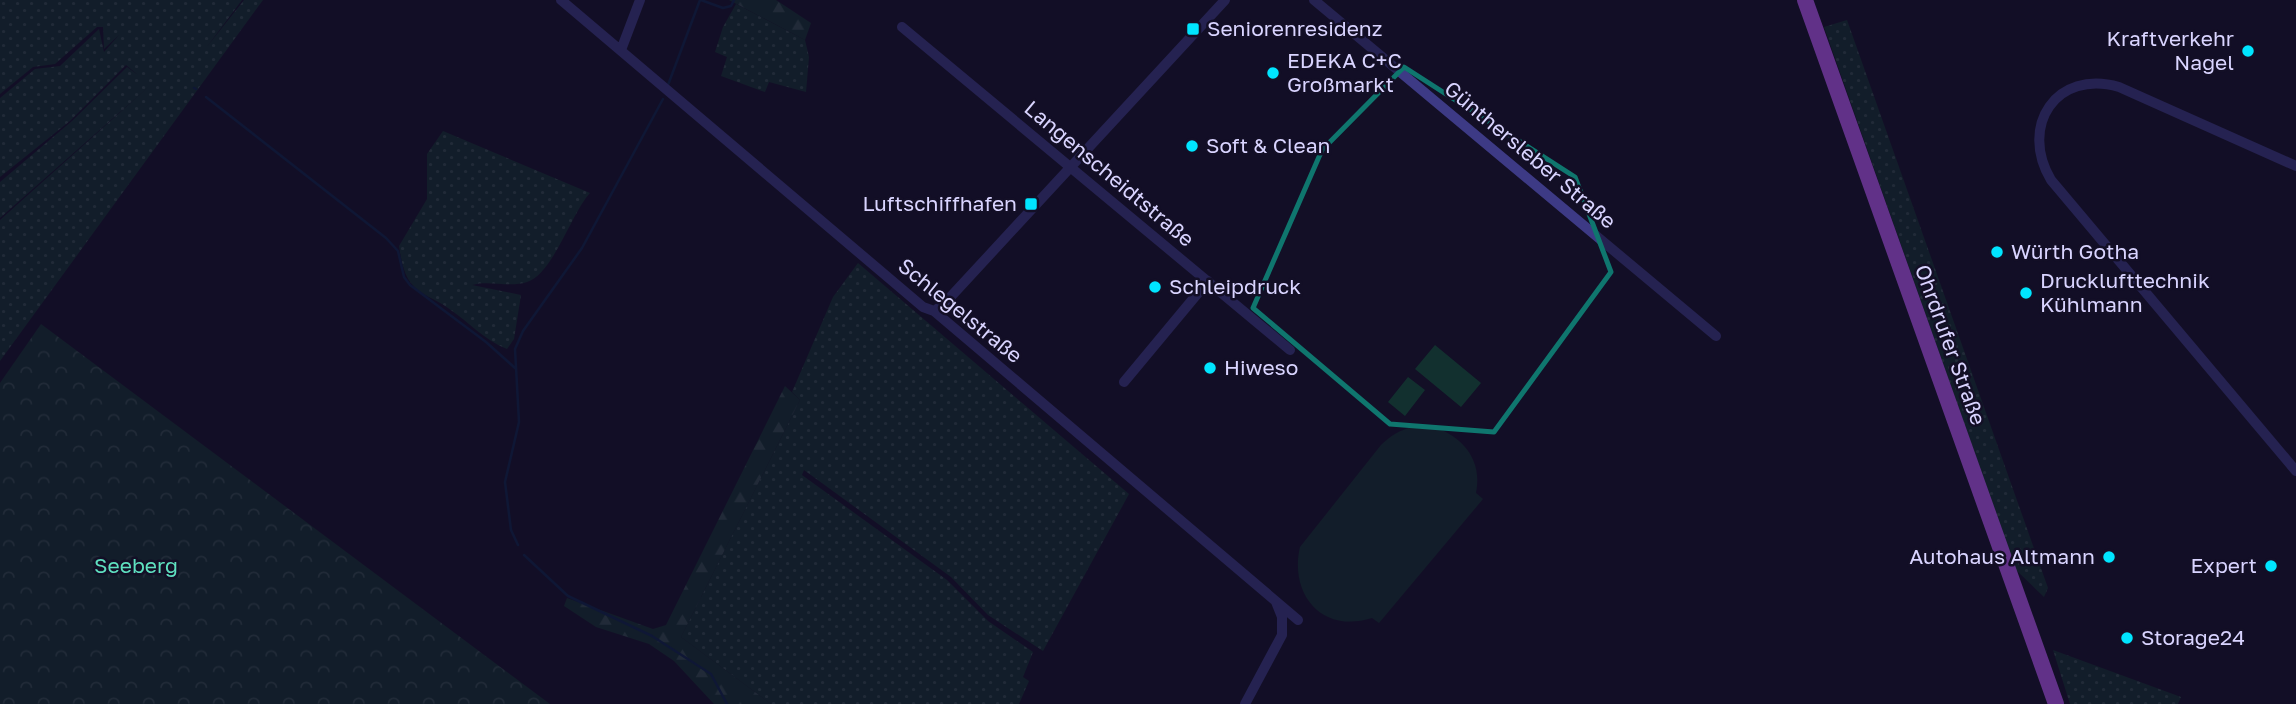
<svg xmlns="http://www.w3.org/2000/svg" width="2296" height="704" font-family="'Golos Text',sans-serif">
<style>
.grass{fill:url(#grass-dots)}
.forest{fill:url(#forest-firs)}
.park{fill:url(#park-crowns)}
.garden{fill:#12302f}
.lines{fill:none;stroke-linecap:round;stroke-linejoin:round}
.stream{stroke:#0c2248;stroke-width:2.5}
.street{stroke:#3d3a85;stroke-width:10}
.primary{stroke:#c25bff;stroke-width:16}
.marked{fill:none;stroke:#0f766e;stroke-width:5;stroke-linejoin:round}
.poi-dot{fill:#00e5ff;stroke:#130f26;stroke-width:2.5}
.labels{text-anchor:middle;stroke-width:5;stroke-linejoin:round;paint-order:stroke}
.poi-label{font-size:21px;fill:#d9d4ff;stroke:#130f26;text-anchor:start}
.street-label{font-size:21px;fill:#d9d4ff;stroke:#130f26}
.park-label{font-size:21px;fill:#5fe0c0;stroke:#130f26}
</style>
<defs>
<pattern id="grass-dots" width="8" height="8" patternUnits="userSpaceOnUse" patternTransform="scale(1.75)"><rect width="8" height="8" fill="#12302f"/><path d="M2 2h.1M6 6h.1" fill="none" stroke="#344d4e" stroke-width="1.8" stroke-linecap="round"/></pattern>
<pattern id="forest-firs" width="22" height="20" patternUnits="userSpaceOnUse" patternTransform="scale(1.75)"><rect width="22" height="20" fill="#12302f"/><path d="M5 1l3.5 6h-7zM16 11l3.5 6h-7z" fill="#344d4e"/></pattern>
<pattern id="park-crowns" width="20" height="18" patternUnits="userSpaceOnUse" patternTransform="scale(1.75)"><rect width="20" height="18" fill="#12302f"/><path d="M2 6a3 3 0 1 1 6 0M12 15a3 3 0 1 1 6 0" fill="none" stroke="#344d4e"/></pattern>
</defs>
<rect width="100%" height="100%" fill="#130f26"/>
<path class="grass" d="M0,0H242L206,48L244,0H263L0,361V220L154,82L0,218V182L72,121L127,67L138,75L126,65L70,121L0,177V98L35,69L60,66L99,29L104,52L119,35L104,49L103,27H97L55,64L33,67L0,94Z
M736,4L805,40L809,57L806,92L769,82L765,92L721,76L727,57L715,52L723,27Z
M1847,20L2048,588L2044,597L2016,570L1824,27Z
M443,131L590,193C572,212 553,274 527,282C509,288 490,280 472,285L521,295L514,339L507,349C484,340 469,322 448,308C436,299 420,295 411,283C403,273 401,258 399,246L427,199V154Z
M858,263L1129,494L1043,651L988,615L951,577L804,470L802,475L947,580L988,621L1033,652L1023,677L1029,681L1019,704H771L681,637L800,400L792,392L833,297Z
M2053,650L2181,697L2178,704H2070Z"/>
<path class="forest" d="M729,0H776L811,23L805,40Z
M785,386L800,400L681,637L771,704H714L674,661L649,644L596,627L564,606L567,598L653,629L666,625Z"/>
<path class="park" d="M41,324L550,704H0V383Z"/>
<path class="garden" d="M1435,345L1481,383L1461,407L1415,369Z
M1408,377L1425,390L1405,416L1388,402Z
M1429,425C1461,435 1483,458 1476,493L1483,499L1379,623L1372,618C1322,634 1289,594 1300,547L1381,445C1396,431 1408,426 1429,425Z"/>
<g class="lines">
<path class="stream" d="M701,0L723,8L731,6L734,0
M668,85L700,0
M194,88L196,89
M206,97L386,238L398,251L404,277L410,285L486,342L515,368
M518,545L511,530L505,482L519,422L515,349L523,331L582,248L663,99
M524,555L568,596L652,636L711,674L727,704"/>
<path class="street" d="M561,0L923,307L934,311L1298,620
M1314,0L1716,336
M902,27L1290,350
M621,50L640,0
M2296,166L2119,87C2056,69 2019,126 2051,180L2296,471
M934,311L944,304L1225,0
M1124,382L1208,281
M1245,704L1282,635V617L1276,602"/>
<path class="primary" d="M1805,0L2056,704"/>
</g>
<path d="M0 0H2296V704H0ZM1404,67L1575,177L1611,272L1494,432L1390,424L1253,308L1322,150Z" fill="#130f26" fill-opacity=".55" fill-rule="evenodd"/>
<path class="marked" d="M1404,67L1575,177L1611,272L1494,432L1390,424L1253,308L1322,150Z"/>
<g class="poi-dot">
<rect x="1186" y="22" width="14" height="14" rx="3.5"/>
<circle cx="2248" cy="51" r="7"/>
<circle cx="1273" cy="73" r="7"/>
<circle cx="1192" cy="146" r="7"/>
<rect x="1024" y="197" width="14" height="14" rx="3.5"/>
<circle cx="1997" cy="252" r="7"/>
<circle cx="1155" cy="287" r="7"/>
<circle cx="2026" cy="293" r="7"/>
<circle cx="1210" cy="368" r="7"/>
<circle cx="2109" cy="557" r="7"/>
<circle cx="2271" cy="566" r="7"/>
<circle cx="2127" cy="638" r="7"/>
</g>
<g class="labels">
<g class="poi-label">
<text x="1207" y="36">Seniorenresidenz</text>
<text x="2234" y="46" text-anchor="end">Kraftverkehr<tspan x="2234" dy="24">Nagel</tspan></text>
<text x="1287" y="68">EDEKA C+C<tspan x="1287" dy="24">Großmarkt</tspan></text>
<text x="1206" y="153">Soft &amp; Clean</text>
<text x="1017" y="211" text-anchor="end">Luftschiffhafen</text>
<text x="2011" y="259">Würth Gotha</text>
<text x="2040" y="288">Drucklufttechnik<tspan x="2040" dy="24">Kühlmann</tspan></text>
<text x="1169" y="294">Schleipdruck</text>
<text x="1224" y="375">Hiweso</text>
<text x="2095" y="564" text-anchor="end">Autohaus Altmann</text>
<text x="2257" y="573" text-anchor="end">Expert</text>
<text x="2141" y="645">Storage24</text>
</g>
<g class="street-label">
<text transform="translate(1530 155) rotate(40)" y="7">Günthersleber Straße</text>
<text transform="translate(1109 174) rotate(40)" y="7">Langenscheidtstraße</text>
<text transform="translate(960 311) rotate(39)" y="7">Schlegelstraße</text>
<text transform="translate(1950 345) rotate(70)" y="7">Ohrdrufer Straße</text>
</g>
<g class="park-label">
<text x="136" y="573">Seeberg</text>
</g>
</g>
</svg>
